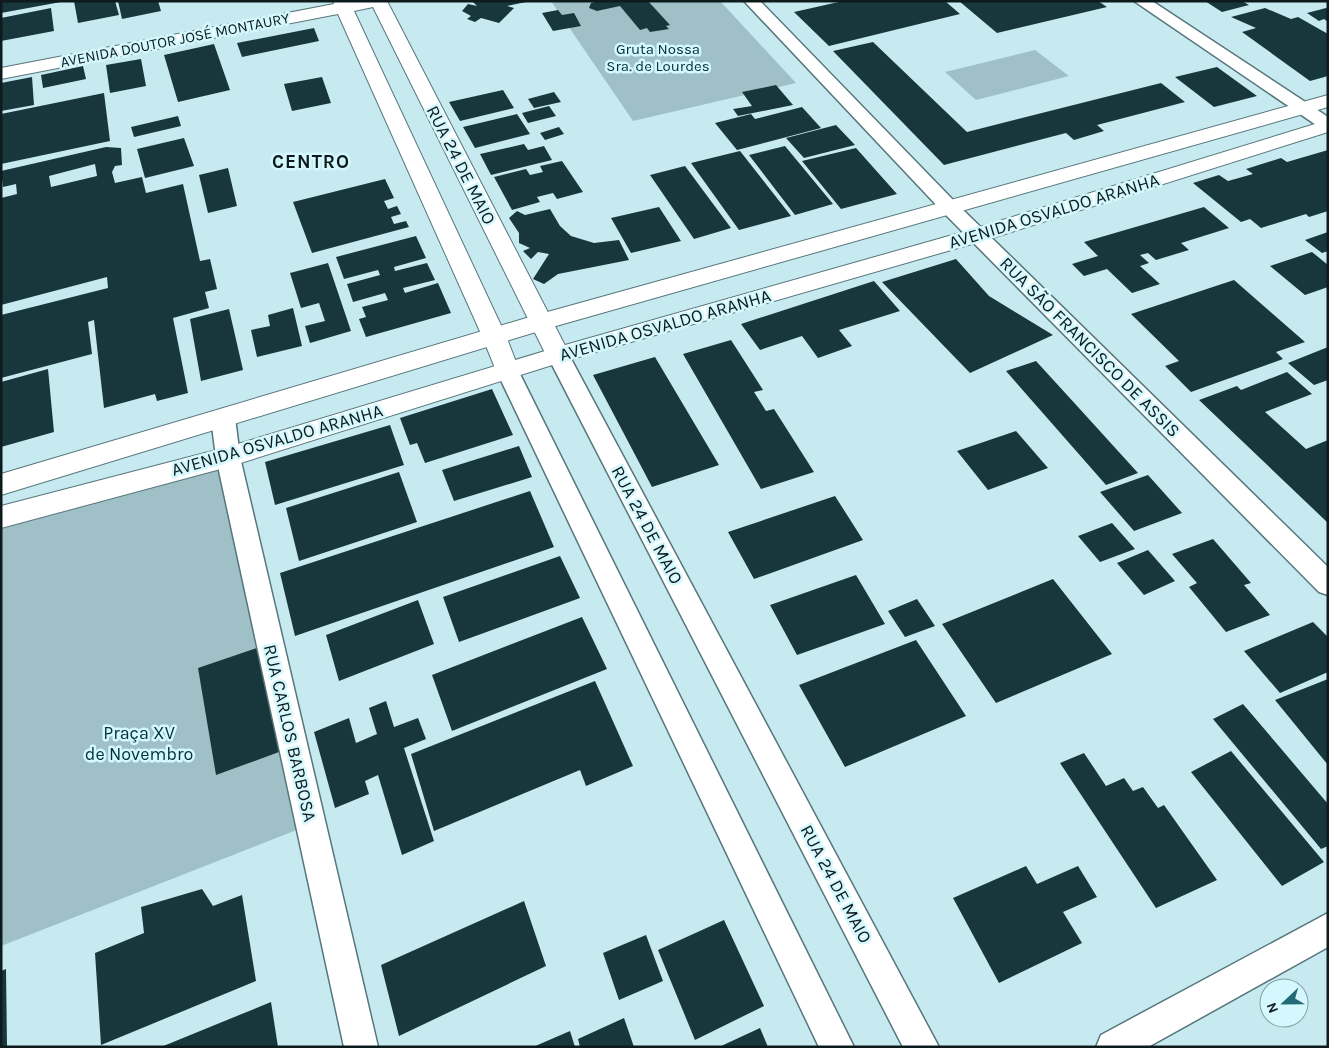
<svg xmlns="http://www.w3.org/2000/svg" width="1329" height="1048" font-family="Karla,sans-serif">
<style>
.green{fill:#9fc0c6}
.building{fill:#18373d;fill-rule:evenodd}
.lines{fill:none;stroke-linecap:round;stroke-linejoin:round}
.minor-casing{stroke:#56767c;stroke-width:3}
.tertiary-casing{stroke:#56767c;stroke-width:2}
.secondary-casing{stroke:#56767c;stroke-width:2}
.minor{fill:#fff;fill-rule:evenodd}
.tertiary{fill:#fff;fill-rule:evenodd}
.secondary{fill:#fff;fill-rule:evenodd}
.labels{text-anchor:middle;stroke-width:5;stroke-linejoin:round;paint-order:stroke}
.far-street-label{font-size:15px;fill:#0e1b1d;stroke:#d4f8fe}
.far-park-label{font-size:15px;fill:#013239;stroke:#d4f8fe}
.street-label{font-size:18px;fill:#0e1b1d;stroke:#d4f8fe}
.park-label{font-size:18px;fill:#013239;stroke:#d4f8fe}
.far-district-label{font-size:19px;font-weight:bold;letter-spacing:1px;fill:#0e1b1d;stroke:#d4f8fe}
</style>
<rect width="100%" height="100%" fill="#c7eaf1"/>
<path class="green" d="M551,1H720L796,83L633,121Z
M1035,50L1069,76L976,100L945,72Z
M218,464L299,829L1,946V529Z"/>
<path class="building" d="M1,1H61V2L1,13Z
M74,1H115L119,15L78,23Z
M118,1H158L161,11L122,19Z
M477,1H526V2L507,6L514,8L499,23L481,18L475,22L467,19L471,16L462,11L468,4L477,6L473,2Z
M598,1H648L670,25L666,26L669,29L650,32L647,28L640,30L620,6L597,11L589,8L591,3Z
M843,1H945L960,14L829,46L794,12Z
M959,1H1098L1107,7L997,33Z
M1205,1H1242L1249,5L1222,12Z
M51,8L54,31L1,41V18Z
M1265,8L1291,19L1298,17L1328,34V76L1310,81L1242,32L1256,28L1231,17Z
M1326,8L1328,9V22L1324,19L1319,21L1307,13Z
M558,10L562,15L574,13L581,26L553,31L542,13Z
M314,28L319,41L242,57L237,43Z
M873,42L967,132L1161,83L1185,102L1097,125L1104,131L1074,140L1066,133L944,165L833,51Z
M214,44L230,90L178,102L164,55Z
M141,59L146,86L110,93L106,65Z
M83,66L86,79L43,88L41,75Z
M1217,67L1257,96L1214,107L1175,77Z
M32,77L34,105L1,111V83Z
M322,77L331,103L292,111L284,84Z
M776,85L793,105L738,116L733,109L752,106L742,92Z
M503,90L514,108L460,121L449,102Z
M554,92L561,102L534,108L528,99Z
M104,93L110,141L1,164V114Z
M549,106L556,116L528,123L522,113Z
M802,107L821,128L737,150L715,123L751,114L755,119Z
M517,114L530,134L475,148L463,127Z
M178,116L181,126L134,137L131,127Z
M836,125L855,145L804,158L786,138Z
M559,127L564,134L545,140L540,133Z
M184,138L194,166L145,178L137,149Z
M524,144L528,150L544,146L552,160L491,175L480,154Z
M785,146L833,204L795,215L749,155Z
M106,147L121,148L122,165L115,166L112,172L115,183L142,177L146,193L183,184L200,261L210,259L217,289L205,292L209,308L173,318L188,393L157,401L155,394L104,408L94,320L88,322L92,354L1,378V315L108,288L107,277L1,305V198L17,194L16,184L3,187L1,171ZM95,164L97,176L51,187L49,176Z
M856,148L897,194L841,209L802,161Z
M1328,150V211L1309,217L1306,214L1261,228L1250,219L1241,222L1193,183L1219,175L1228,181L1253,174L1246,169L1281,158L1287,162Z
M740,151L791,216L739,230L691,163Z
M562,161L583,192L557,199L553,193L537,197L540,202L512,210L494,177L526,169L530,175L543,172L540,166Z
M685,166L705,193L731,228L694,239L650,175Z
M228,168L237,206L208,213L199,175Z
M385,179L394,198L384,201L388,209L397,206L401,214L391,217L394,224L406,221L409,227L312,253L293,202Z
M659,207L681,241L631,253L611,218Z
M1204,207L1229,228L1181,243L1189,250L1156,260L1148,253L1140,255L1149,263L1140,266L1160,284L1132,293L1107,269L1084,276L1072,264L1098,256L1084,242Z
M550,209L560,226L571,236L594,243L619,240L629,260L558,274L544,284L533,279L549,254L538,252L531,259L523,251L530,248L519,243V233L509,218L517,211L525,215Z
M1328,232V251L1322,253L1305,240Z
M416,236L426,258L394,267L395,271L427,263L435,280L403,288L405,293L438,283L451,313L366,337L359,319L366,317L362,307L388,300L385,293L353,302L347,284L380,275L378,270L344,279L336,257Z
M1312,252L1328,265V287L1305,295L1270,266Z
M956,259L989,296L1053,335L970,373L882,282Z
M328,263L351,331L310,343L305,326L325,321L319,303L301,308L290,273Z
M1234,280L1305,342L1276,352L1283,359L1191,392L1165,366L1179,361L1131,314Z
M874,281L900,311L839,330L852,346L818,358L802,336L760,350L741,324Z
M293,308L302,346L257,357L251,330L270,326L268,315Z
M229,309L243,370L201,381L190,319Z
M731,340L763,390L754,392L766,411L774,409L814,472L761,489L683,354Z
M1328,347V380L1314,385L1288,363Z
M655,357L719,465L652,487L593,375Z
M1036,361L1078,407L1138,473L1106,485L1006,371Z
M48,369L54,432L1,447V382Z
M1287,372L1312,394L1265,412L1306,449L1328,440V523L1199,400L1237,386L1241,390Z
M492,389L513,435L425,463L417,443L410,445L400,418Z
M390,425L404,465L275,505L265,462Z
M1016,431L1048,468L988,490L957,451Z
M519,446L532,477L454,501L442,470Z
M399,472L417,522L299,561L286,508Z
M1148,475L1182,513L1134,531L1100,492Z
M530,491L554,547L295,636L280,573Z
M835,496L863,540L754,579L728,532Z
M1112,523L1135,549L1100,562L1078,536Z
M1213,539L1251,583L1244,585L1270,615L1226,632L1189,587L1197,583L1172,554Z
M1148,550L1175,581L1144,595L1117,563Z
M560,556L580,598L459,642L443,597Z
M856,575L885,624L797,655L770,605Z
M1053,579L1112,654L996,703L942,624Z
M917,599L935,626L905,637L888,611Z
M418,600L434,644L339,681L326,635Z
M582,617L607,669L452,731L432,675Z
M1313,622L1328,637V672L1280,693L1244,651Z
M916,640L966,716L845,767L799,685Z
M257,648L279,752L216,775L198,668Z
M1328,679V765L1275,700Z
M595,681L633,766L586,786L580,770L434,831L411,754Z
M386,701L394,727L418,718L426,739L404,748L434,841L402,855L378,775L365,781L369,794L335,808L314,732L349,718L356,743L377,734L369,708Z
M1243,704L1328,804V846L1321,849L1213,719Z
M1231,751L1324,862L1282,886L1191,772Z
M1084,753L1106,786L1124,778L1133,791L1143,787L1158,808L1164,805L1217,880L1156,908L1060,763Z
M1026,866L1037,884L1078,866L1097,897L1063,912L1082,943L999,983L953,898Z
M202,889L213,906L242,895L256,981L101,1045L95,953L144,933L141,907Z
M524,901L546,966L399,1036L381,965Z
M724,920L764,1006L695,1040L658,950Z
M646,935L663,981L619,1000L603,953Z
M6,969L7,1047H1V971Z
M271,1002L278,1047H161Z
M624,1018L634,1047H580L578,1039Z
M760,1028L768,1047H719Z
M570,1031L575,1047H533Z"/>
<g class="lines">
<defs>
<path id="minor" d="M744,1H760L956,203L1328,567V595L1319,592L942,211Z
M1134,1H1152L1328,117V130L1322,129Z
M558,347L566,350L569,355L939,1047H903L547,355L550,350Z
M508,364L516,366L519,372L854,1047H819L497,372L500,366Z
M223,409L231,412L235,418L240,457L378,1047H344L216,457L211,418L215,412Z
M1328,913V947L1148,1047H1096L1101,1035Z"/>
<path id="tertiary" d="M333,1H387L570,355L566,361L558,363L550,361L546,355L373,7L354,11L506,336L520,372L517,378L508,381L499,378L482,336L338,14L1,79V68L334,4Z"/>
<path id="secondary" d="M1328,95V107L549,328L1,495V474L533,316Z
M1328,120V132L986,240L565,361L228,467L1,528V506L228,447L558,347L970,230Z"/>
</defs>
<use href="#minor" class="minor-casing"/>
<use href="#tertiary" class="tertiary-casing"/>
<use href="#secondary" class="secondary-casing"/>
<use href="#minor" class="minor"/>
<use href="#tertiary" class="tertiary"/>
<use href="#secondary" class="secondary"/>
</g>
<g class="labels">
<g class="far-street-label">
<text transform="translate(175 40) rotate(-11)" y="5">AVENIDA DOUTOR JOSÉ MONTAURY</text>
</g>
<g class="far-park-label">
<text x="658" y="54">Gruta Nossa<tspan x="658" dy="17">Sra. de Lourdes</tspan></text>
</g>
<g class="street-label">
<text transform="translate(461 165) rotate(63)" y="6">RUA 24 DE MAIO</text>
<text transform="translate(1054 211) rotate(-17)" y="6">AVENIDA OSVALDO ARANHA</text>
<text transform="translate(665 325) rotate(-16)" y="6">AVENIDA OSVALDO ARANHA</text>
<text transform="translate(1090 347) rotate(45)" y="6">RUA SÃO FRANCISCO DE ASSIS</text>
<text transform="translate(277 440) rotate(-16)" y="6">AVENIDA OSVALDO ARANHA</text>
<text transform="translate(647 525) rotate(62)" y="6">RUA 24 DE MAIO</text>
<text transform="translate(290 733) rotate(77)" y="6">RUA CARLOS BARBOSA</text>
<text transform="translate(836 884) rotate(62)" y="6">RUA 24 DE MAIO</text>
</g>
<g class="park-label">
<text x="139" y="739">Praça XV<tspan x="139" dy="21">de Novembro</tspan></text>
</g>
<g class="far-district-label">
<text x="311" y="168">CENTRO</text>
</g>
</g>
<rect width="1329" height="1048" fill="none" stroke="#0e1b1d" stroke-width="5"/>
<g transform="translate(1284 1003) rotate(248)"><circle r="24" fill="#d4f8fe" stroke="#85a0a4"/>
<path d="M0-4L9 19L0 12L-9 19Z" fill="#216a76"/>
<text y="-8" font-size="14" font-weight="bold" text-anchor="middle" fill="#0e1b1d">N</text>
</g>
</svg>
